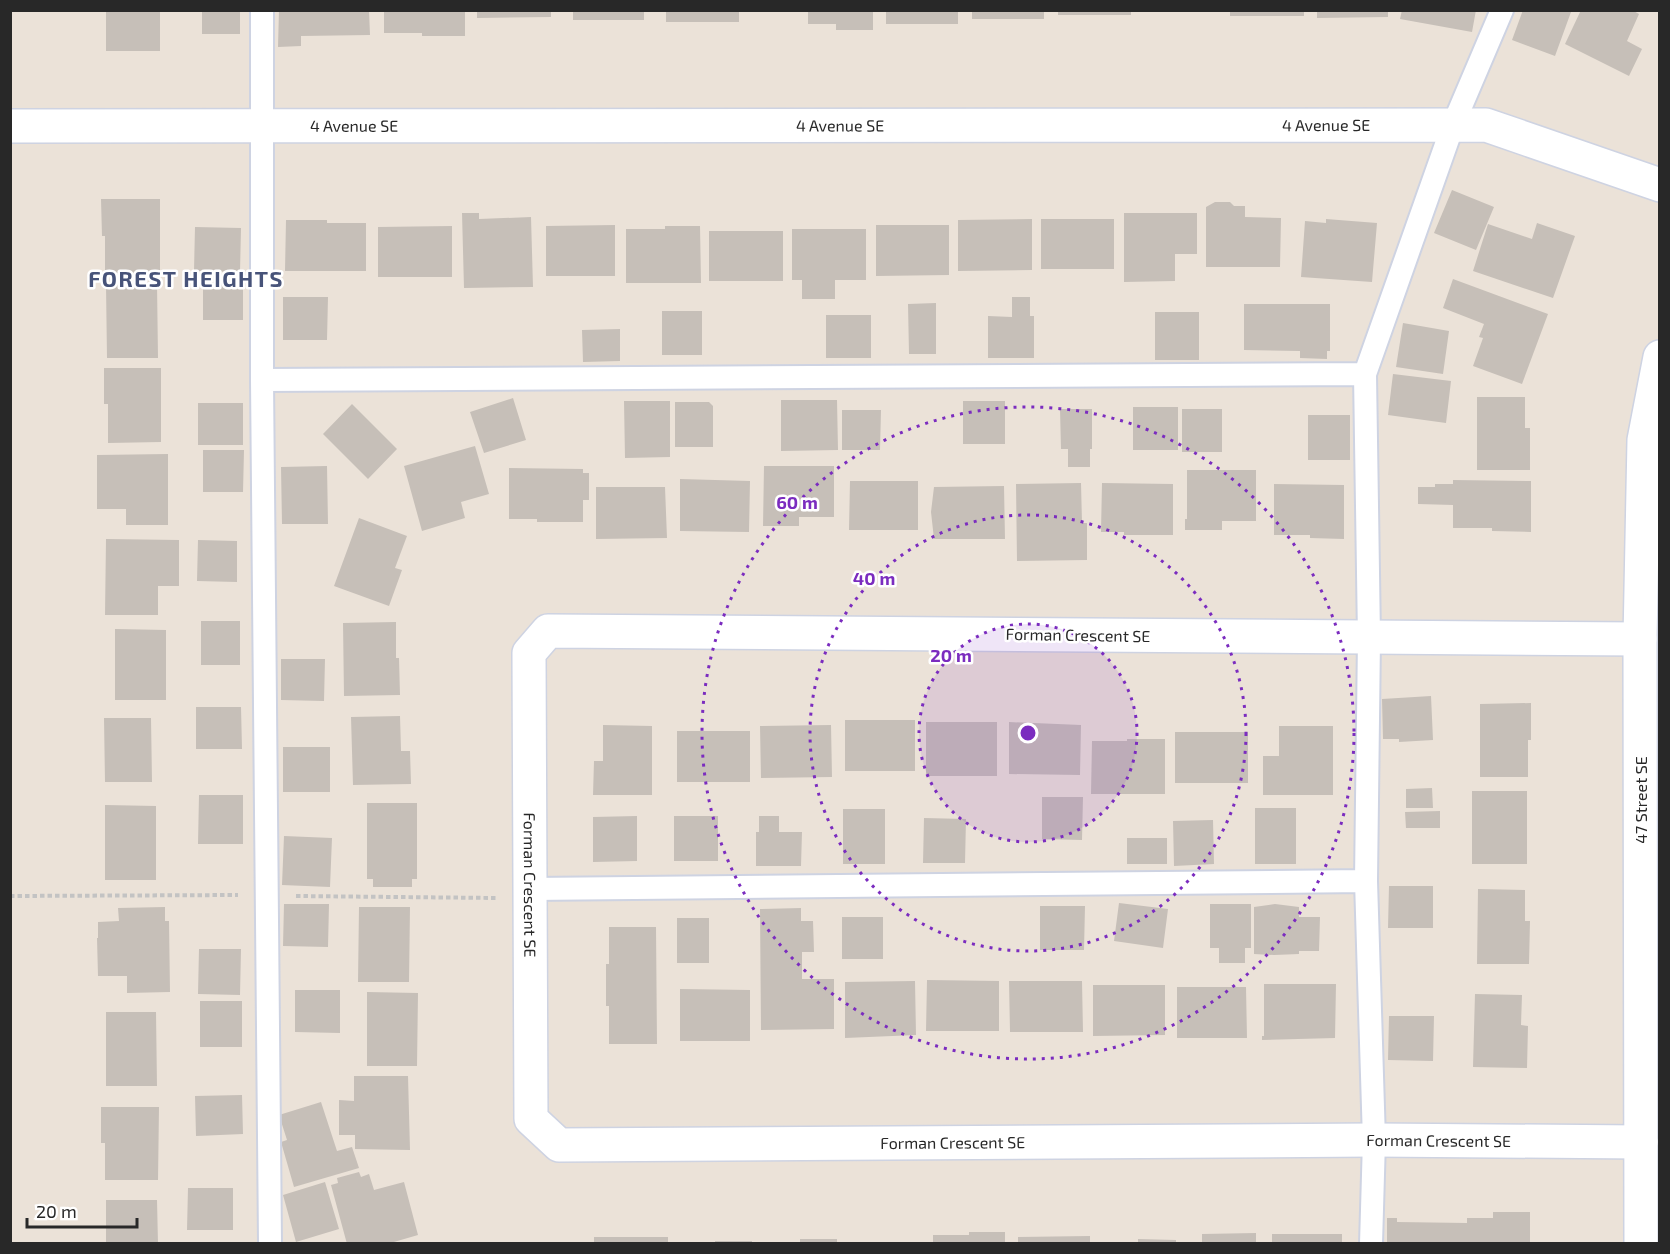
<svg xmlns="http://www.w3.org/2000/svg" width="1670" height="1254" font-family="'Exo 2',sans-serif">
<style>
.building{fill:#c6bfb8}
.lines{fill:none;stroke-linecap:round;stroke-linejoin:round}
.lane-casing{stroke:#ced3e2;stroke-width:26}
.street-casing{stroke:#ced3e2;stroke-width:36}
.path{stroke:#c3c3c3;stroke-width:4;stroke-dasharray:4.5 3;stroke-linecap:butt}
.lane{stroke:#fff;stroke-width:22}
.street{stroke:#fff;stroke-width:33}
.ring{fill:none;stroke:#7b2cbf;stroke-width:3;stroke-dasharray:3 6}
.labels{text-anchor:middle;stroke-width:5;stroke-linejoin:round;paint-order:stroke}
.street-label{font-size:16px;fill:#282828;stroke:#fff}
.district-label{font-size:22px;font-weight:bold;letter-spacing:1.5px;fill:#475379;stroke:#fff}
.centre{fill:#7b2cbf;stroke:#fff;stroke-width:3}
.ring-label{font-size:18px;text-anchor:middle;font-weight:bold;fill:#7b2cbf;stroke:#fff;stroke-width:5;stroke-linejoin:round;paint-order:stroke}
</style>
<rect width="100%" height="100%" fill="#ebe2d8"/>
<path class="building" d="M106,10H160V51H106Z
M202,10H240V34H202Z
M279,10H369L370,35L301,36V46L278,47Z
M384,10H465V36H422V33H384Z
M477,10H551V17L477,18Z
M573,10H644V20H573Z
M666,10H739V22H666Z
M808,10H873V30H836V24H808Z
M886,10H958V24H886Z
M972,10H1044V19H972Z
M1058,10H1131V15H1058Z
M1230,10H1304V16H1230Z
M1317,10H1388V17L1317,18Z
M1402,10H1476L1472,32L1400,19Z
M1523,10L1571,12L1555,56L1512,40Z
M1581,10H1632L1639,14L1627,41L1642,49L1629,76L1565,44Z
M1452,190L1494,207L1476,250L1434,233Z
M101,199H160V273H105V236H102Z
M1215,202H1230L1234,206H1245V217L1281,218L1280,267H1206V207Z
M462,213H479V219L531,217L533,287L464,288Z
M1124,213H1197V254H1175V281L1124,282Z
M1032,219V270L958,271V220Z
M1041,219H1114V269H1041Z
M1326,219L1377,223L1372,282L1301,277L1305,221L1326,223Z
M286,220H327V223H366V271H285Z
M1537,223L1575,236L1553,298L1473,271L1488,224L1532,239Z
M615,225V276H546V226Z
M876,225H949V275L876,276Z
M452,226V277H378V227Z
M665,226H700L701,283H626V229H665Z
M195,227L241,228L240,272L194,271Z
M792,229H866V280H835V299H802V280H792Z
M709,231H783V281H709Z
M1453,279L1548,314L1522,384L1473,366L1483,338L1479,337L1484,324L1443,308Z
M203,282H243V320H203Z
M157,284L158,358H107L106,285Z
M283,297H328L327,340H283Z
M1012,297H1030V316H1034V358H988V316L1012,317Z
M936,303V354H909L908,304Z
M1244,304H1330V351H1327V359L1300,358V351L1244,350Z
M662,311H702V355H662Z
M1155,312H1199V360H1155Z
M826,315H871V358H826Z
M1403,323L1449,331L1443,374L1396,367Z
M620,329V361L583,362L582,330Z
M104,368H161V442L108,443V404H104Z
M1393,374L1451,381L1446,423L1388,415Z
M1477,397H1525V428H1530V470H1477Z
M513,398L526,440L484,453L470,412Z
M781,400H837L838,450L781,451Z
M624,401H670V457L625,458Z
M963,401H1005V444H963Z
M675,402H709L713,406V447H675Z
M198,403H243V445H198Z
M352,404L397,449L368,479L323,434Z
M1133,407H1178V450H1133Z
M1060,409H1092V449H1090V467H1068V449H1061Z
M1182,409H1222V452H1182Z
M842,410H881L880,450H842Z
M1308,415H1350V460H1308Z
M475,446L489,494L461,502L465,518L422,531L404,466Z
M203,450H244L243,492H203Z
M168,454V525H126V509H97V455Z
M327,466L328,524H282L281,467Z
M764,466H834V517H799V526H763Z
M509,468L583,469V473H589V500H583V522H537V519H509Z
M1187,470H1256V521H1222V530H1185V519H1187Z
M680,479L750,481L749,532L680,531Z
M1453,480L1531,481V532L1492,531V528H1453V505L1418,504V487H1435V484H1453Z
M850,481H918V530H849Z
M1081,483L1082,523H1087V560L1017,561L1016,484Z
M1102,483L1173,484V535H1124V532H1101Z
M1274,484L1344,485V539L1310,538V535H1274Z
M1004,486L1005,539H934L931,512L934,487Z
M596,487H665L667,538L596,539Z
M359,518L407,536L395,568L402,570L389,606L334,586Z
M106,539L179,540V586H158V615H105Z
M198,540L237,541V582L197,581Z
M201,621H240V665H201Z
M396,622V658H399L400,695L344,696L343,623Z
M115,629L166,630V700H115Z
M281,659H325L324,701L281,700Z
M1431,696L1433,740L1399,742V739H1383L1382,699Z
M1531,703V740H1528V777H1480V704Z
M196,707H241L242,749H196Z
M400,716L401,751H410L411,784L353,785L351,717Z
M104,718H151L152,782H105Z
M845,720H915V771H845Z
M926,722H997V776H926Z
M1009,722L1081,725L1080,775L1009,774Z
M603,725L652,726V795H593L594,761H603Z
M831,725L832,777L761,778L760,726Z
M1279,726H1333V795H1263V756H1279Z
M677,731H750V782H677Z
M1175,732H1248V783H1175Z
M1127,739H1165V794H1091L1092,741H1127Z
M283,747H330V792H283Z
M1432,788L1433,808H1406V789Z
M1472,791H1527V864H1472Z
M199,795H243V844H198Z
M1042,797H1083L1082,840L1042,839Z
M367,803H417V879H412V887H373V879H367Z
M105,805L156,806V880H105Z
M1255,808H1296V864H1255Z
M843,809H885V864H843Z
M1440,811V828H1406L1405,812Z
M637,816V861L593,862V817Z
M674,816H718V861H674Z
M759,816H779V832H802L801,866H756V832H759Z
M924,818L966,819L965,863H923Z
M1213,820L1214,864L1174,866L1173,821Z
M284,836L332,838L330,887L282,885Z
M1127,838H1167V864H1127Z
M1389,886H1433V928H1388Z
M1478,889L1525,890V921H1530L1529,964H1477Z
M1119,903L1168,909L1163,948L1114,941Z
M284,904H329L328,947L283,946Z
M1210,904H1251V948H1245V963H1219V948H1210Z
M1275,904L1299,907V917H1320L1319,951H1299V954L1274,955L1254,954V907Z
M1040,906H1085L1084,950H1040Z
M165,907V921H169L170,992L127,993V976H98L97,938H98V922L119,921L118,908Z
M359,907H410L409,982H358Z
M801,908V921H813L814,952H802V979H834V1029L761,1030L760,909Z
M842,917H883V959H842Z
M677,918H709V963H677Z
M609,927H656L657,1044H609V1006H606V964H609Z
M199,949H241L240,995L198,994Z
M927,980L999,981V1031H926Z
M915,981L916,1035L845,1038V982Z
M1009,981H1082L1083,1032H1010Z
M1264,984H1336L1335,1038L1262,1040V1036H1264Z
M1093,985H1165V1035L1093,1036Z
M1177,987H1246L1247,1038H1177Z
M680,989L750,990V1041H680Z
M295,990H340V1033L295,1032Z
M367,992L418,993L417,1066H367Z
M1475,994L1522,995L1521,1025L1528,1026L1527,1068L1473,1067Z
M200,1001H242V1047H200Z
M106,1012H156L157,1086H106Z
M1389,1016H1434L1433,1061L1388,1060Z
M354,1076H408L410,1150L355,1149V1135H339V1100L354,1101Z
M242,1095L243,1134L196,1136L195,1096Z
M321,1102L337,1151L352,1147L359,1168L294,1187L281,1142L287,1140L279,1115Z
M101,1107H159L158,1180H105V1143H101Z
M359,1172L361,1177L369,1174L374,1190L404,1182L418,1235L387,1244H347L331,1185L338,1183L337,1178Z
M325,1182L339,1229L296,1242L283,1195Z
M188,1188H233V1230H187Z
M106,1200H157L158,1244H106Z
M1493,1212H1530V1244H1387V1218H1397V1222L1467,1223V1218H1493Z
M969,1232H1005V1244H933V1235H969Z
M1256,1233V1244H1202V1234Z
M1272,1234H1342V1244H1272Z
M1090,1236V1244H1018V1237Z
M594,1237H668V1244H594Z
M800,1239H837V1244H800Z
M1138,1239L1176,1240V1244H1138Z
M715,1241H752V1244H715Z"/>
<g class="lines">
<defs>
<path id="lane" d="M262,10V380L270,1244
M262,380L1365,374
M530,889L1366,881
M1371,1244L1374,1140L1366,881L1369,638L1365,374L1453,125L1502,10"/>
<g id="street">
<path id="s1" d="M10,126L1486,125L1660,185"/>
<path id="s2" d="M1640,639L548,631L529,653L531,1119L559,1145L1374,1140L1641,1142"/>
<path d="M1641,1244L1640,639L1644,440L1660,357"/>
</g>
</defs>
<use href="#lane" class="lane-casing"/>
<use href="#street" class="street-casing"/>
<path class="path" d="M10,896L238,895
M296,896L496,898"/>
<use href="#lane" class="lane"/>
<use href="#street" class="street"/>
</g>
<circle cx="1028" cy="733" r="109" fill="#7b2cbf" fill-opacity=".12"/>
<g class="ring">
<circle cx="1028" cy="733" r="109"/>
<circle cx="1028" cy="733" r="218"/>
<circle cx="1028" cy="733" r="326"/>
</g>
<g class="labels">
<g class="street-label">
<text dy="6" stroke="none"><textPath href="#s1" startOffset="830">4 Avenue SE</textPath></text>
<text dy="6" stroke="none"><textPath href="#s1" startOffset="1316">4 Avenue SE</textPath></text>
<text dy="6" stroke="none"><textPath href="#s1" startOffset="344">4 Avenue SE</textPath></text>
<text transform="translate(1078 635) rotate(1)" y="6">Forman Crescent SE</text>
<text transform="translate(1641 800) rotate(-90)" y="6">47 Street SE</text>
<text dy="6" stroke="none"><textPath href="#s2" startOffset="1353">Forman Crescent SE</textPath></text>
<text dy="6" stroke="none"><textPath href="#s2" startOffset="2505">Forman Crescent SE</textPath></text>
<text dy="6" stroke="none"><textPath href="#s2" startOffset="2019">Forman Crescent SE</textPath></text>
</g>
<g class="district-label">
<text x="186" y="287">FOREST HEIGHTS</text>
</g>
</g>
<circle cx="1028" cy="733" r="9" class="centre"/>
<g class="ring-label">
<text x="797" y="509">60 m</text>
<text x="874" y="585">40 m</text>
<text x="951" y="662">20 m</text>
</g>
<rect width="1670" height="1254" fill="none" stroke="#282828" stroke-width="24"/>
<path d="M27 1218v9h110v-9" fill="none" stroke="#282828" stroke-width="3"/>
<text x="36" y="1218" font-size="18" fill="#282828" stroke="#ffffff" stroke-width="4.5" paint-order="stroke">20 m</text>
</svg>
